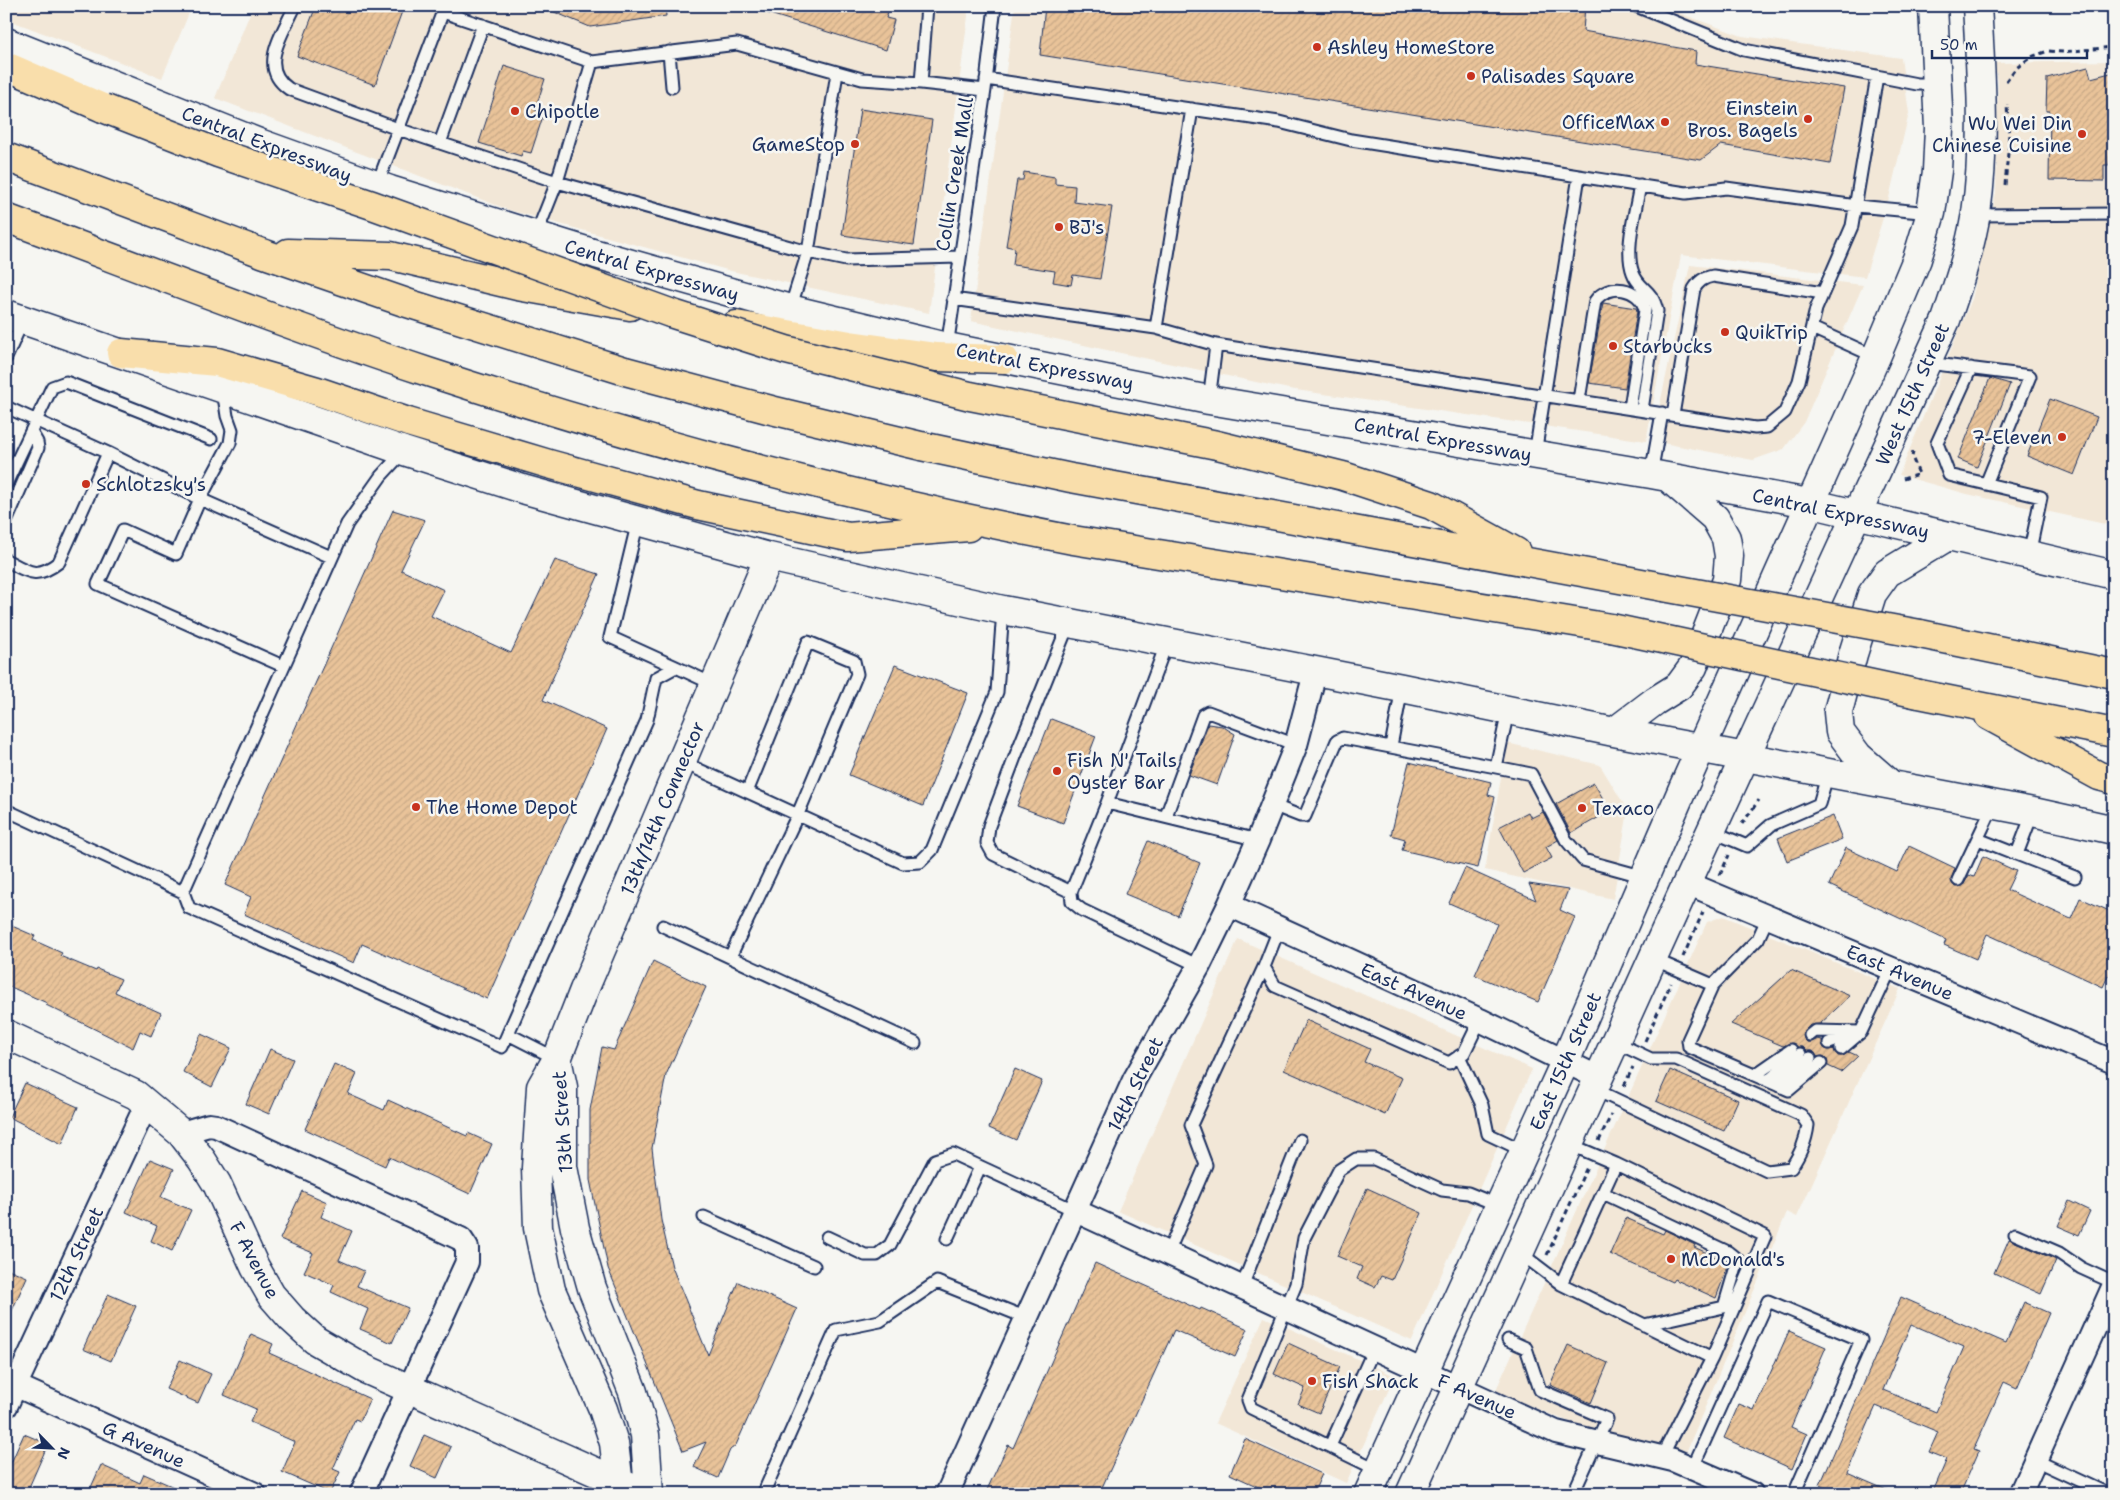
<svg xmlns="http://www.w3.org/2000/svg" width="2120" height="1500" font-family="'Shantell Sans',sans-serif">
<style>
.built{fill:#f2e7d7}
.building{fill:url(#building-hatch);stroke:#1b2f5e;fill-rule:evenodd}
.lines{fill:none;stroke-linecap:round;stroke-linejoin:round}
.lane-casing{stroke:#1b2f5e;stroke-width:15}
.street-casing{stroke:#1b2f5e;stroke-width:26}
.secondary-casing{stroke:#1b2f5e;stroke-width:31}
.highway-casing{stroke:#1b2f5e;stroke-width:31}
.path{stroke:#1b2f5e;stroke-width:3;stroke-dasharray:5 4;stroke-linecap:butt}
.lane{stroke:#f6f6f2;stroke-width:11}
.street{stroke:#f6f6f2;stroke-width:22}
.secondary{stroke:#f6f6f2;stroke-width:28}
.highway{stroke:#f9deab;stroke-width:28}
.highway-bridge-casing{stroke:#1b2f5e;stroke-width:31;stroke-linecap:butt}
.highway-bridge{stroke:#f9deab;stroke-width:28}
.poi-dot{fill:#c8321e;stroke:#f6f6f2;stroke-width:2}
.labels{text-anchor:middle;stroke-width:5;stroke-linejoin:round;paint-order:stroke}
.poi-label{font-size:19px;fill:#1b2f5e;stroke:#f6f6f2;text-anchor:start}
.street-label{font-size:19px;fill:#1b2f5e;stroke:#f6f6f2}
</style>
<defs>
<pattern id="building-hatch" width="6" height="6" patternUnits="userSpaceOnUse" patternTransform="scale(1.25)"><rect width="6" height="6" fill="#e9c399"/><path d="M-1 1l2-2M0 6l6-6M5 7l2-2" fill="none" stroke="#c7a886"/></pattern>
</defs>
<rect width="100%" height="100%" fill="#f6f6f2"/>
<filter id="ink" filterUnits="userSpaceOnUse"><feTurbulence type="fractalNoise" baseFrequency=".02" numOctaves="2"/><feDisplacementMap in="SourceGraphic" scale="10" xChannelSelector="R" yChannelSelector="G"/><feConvolveMatrix kernelMatrix="1 2 1 2 8 2 1 2 1" color-interpolation-filters="sRGB"/></filter>
<g filter="url(#ink)">
<path class="built" d="M6,6H192L162,78L6,19Z
M253,6H967L968,16L929,313L731,271L509,210L215,98Z
M1015,6H1660L1742,36L1901,58L1909,113L1889,198L1865,277L1681,255L1646,441L1289,389L971,321Z
M2114,61V526L1967,494L1899,475L1972,299L1996,193L1998,80L1994,63Z
M1690,265L1863,285L1804,422L1784,449L1753,460L1652,441Z
M1507,743L1600,765L1628,811L1613,899L1485,870Z
M1723,916L1900,989L1797,1217L1787,1212L1685,1455L1585,1428L1495,1392L1707,922Z
M1238,939L1532,1069L1412,1341L1118,1211Z
M1264,1317L1395,1376L1346,1483L1215,1423Z"/>
<path class="building" d="M316,6H404L375,85L297,56Z
M540,6H665L666,16L590,27Z
M757,6H890L886,18L894,20L886,50L757,10Z
M1045,6H1585L1583,31L1696,51L1695,64L1844,88L1830,164L1721,145L1701,160L1040,55Z
M504,66L545,79L535,110L544,113L531,153L523,151L521,156L479,143Z
M2088,67L2091,78L2114,72V157H2110L2109,165H2104V181L2049,180L2050,111H2046L2047,78Z
M860,109L932,120L914,245L842,235Z
M1024,172L1055,177V184L1075,186L1074,202L1112,207L1100,279L1073,275L1071,285L1053,282L1055,271L1013,265L1015,248L1006,246L1017,180H1023Z
M1603,303L1636,308L1637,311L1625,388L1589,383Z
M1990,378L2010,384L1977,467L1958,459Z
M2050,399L2097,417L2074,475L2027,456Z
M393,510L425,520L401,570L444,590L431,616L511,653L555,560L599,574L543,700L607,729L487,999L362,944L354,963L244,914L251,897L225,885Z
M895,665L968,693L923,806L849,775Z
M1051,719L1096,736L1063,823L1017,806Z
M1208,724L1222,726L1235,734L1217,785L1189,775Z
M1409,762L1491,782L1488,795L1495,797L1478,868L1402,850L1405,839L1391,835Z
M1594,783L1610,811L1571,833L1556,804Z
M1528,812L1531,818L1543,812L1558,840L1546,847L1552,858L1523,873L1499,827Z
M1833,816L1842,839L1787,861L1778,838Z
M1148,841L1200,863L1178,916L1125,894Z
M1909,846L1955,868L1951,880L1955,887L1963,886L1969,875L1974,877L1983,856L2016,871L2007,890L2071,919L2080,898L2114,913V979L2108,976L2103,987L1987,934L1976,959L1944,945L1946,940L1829,885L1846,848L1897,872Z
M1465,868L1536,900L1529,884L1568,890L1560,910L1575,917L1538,1002L1475,975L1497,924L1449,903Z
M12,926L35,936L33,940L62,953L60,956L96,971L97,969L121,979L115,992L161,1013L151,1036L140,1031L133,1048L46,1005L47,1003L6,985V938Z
M653,961L706,987L666,1075L652,1148L661,1220L672,1267L708,1355L738,1282L797,1309L736,1445L730,1450L718,1478L694,1467L706,1442L683,1451L608,1268L590,1180V1110L602,1047L614,1050Z
M1791,970L1850,996L1820,1024L1810,1025L1803,1033L1804,1039L1807,1042H1812L1818,1039L1822,1040L1824,1048L1828,1050L1834,1049L1838,1056H1843L1849,1052L1858,1056L1841,1072L1828,1066L1826,1058L1823,1056L1817,1057L1813,1051H1807L1803,1047H1798L1791,1043L1783,1046L1731,1024Z
M1306,1020L1370,1049L1364,1062L1402,1078L1385,1115L1284,1070Z
M201,1034L231,1048L212,1087L183,1072Z
M270,1049L293,1059L269,1114L246,1104Z
M334,1064L357,1074L348,1094L384,1110L388,1100L467,1136L468,1133L492,1144L470,1194L389,1157L385,1166L305,1129Z
M1015,1069L1042,1081L1016,1140L989,1128Z
M1670,1070L1738,1100L1724,1131L1656,1101Z
M25,1083L78,1107L62,1144L9,1117Z
M150,1159L174,1169L161,1197L191,1210L172,1251L151,1241L157,1226L126,1212Z
M1367,1188L1422,1213L1392,1280L1381,1276L1375,1287L1357,1279L1362,1267L1337,1256Z
M302,1191L327,1202L321,1217L352,1231L339,1260L364,1271L357,1286L408,1308L392,1343L360,1329L368,1309L331,1292L334,1285L304,1272L313,1253L280,1239Z
M2069,1201L2090,1211L2079,1235L2058,1226Z
M1626,1218L1663,1234L1665,1230L1695,1245L1694,1247L1729,1263L1716,1298L1674,1279L1672,1282L1610,1254Z
M2009,1239L2056,1260L2041,1294L1994,1273Z
M1095,1263L1200,1310L1201,1308L1248,1329L1235,1357L1174,1330L1099,1494H985L1008,1445L1013,1448Z
M6,1268L27,1277L6,1324Z
M108,1294L136,1306L111,1361L83,1349Z
M1901,1297L2006,1343L2024,1302L2049,1313L2017,1388L2004,1382L1974,1449L1979,1451L1960,1494H1932L1947,1459L1929,1452L1938,1432L1876,1406L1847,1473L1896,1494H1841L1820,1485ZM1911,1324L1964,1347L1936,1412L1883,1390Z
M1789,1331L1826,1347L1791,1427L1807,1434L1792,1469L1724,1438L1739,1404L1754,1410Z
M251,1334L273,1344L269,1353L370,1399L360,1421L355,1419L333,1469L340,1472L330,1493L282,1472L295,1442L250,1422L256,1409L224,1395Z
M1288,1343L1340,1367L1319,1413L1298,1404L1305,1388L1274,1374Z
M1568,1345L1608,1363L1591,1403L1550,1385Z
M180,1360L211,1374L198,1403L166,1389Z
M24,1434L48,1444L26,1494H6V1474Z
M424,1435L451,1447L437,1478L410,1466Z
M1245,1439L1322,1474L1313,1494H1274L1230,1474Z
M101,1465L140,1483L144,1474L190,1494H88Z"/>
<g class="lines">
<defs>
<path id="lane" d="M295,6C283,34 257,67 289,89L398,129L557,182L808,252L846,260L959,257
M1636,6L1744,50L1917,84H1937
M443,12L592,62L737,44L862,79L921,83L985,90
M669,52L672,87
M986,79L1279,122L1351,140L1686,193L1726,188L1857,206L1931,213
M921,83L927,6
M440,143L483,25
M377,185L445,6
M1640,185C1636,210 1624,250 1633,273C1639,290 1652,288 1657,311L1642,410
M1975,215L2114,214
M536,235L557,182L592,62
M953,299L1156,328L1216,345L1209,400
M790,309L808,252L837,73
M1156,328L1192,109
M1812,328L1876,357
M1216,345L1755,428L1767,427L1785,412L1799,381L1816,309L1852,226L1877,76
M947,347L985,90L995,6
M6,358L23,320
M1928,363L2030,376L1986,484
M1971,368L1937,443L1949,475L2041,497L2029,555
M223,390L227,416L232,430L230,443L200,499L176,554L123,530L98,584L283,666
M1579,400L1595,301C1608,282 1640,287 1645,310L1630,408
M6,407L108,453L200,499L331,557
M1673,415L1694,289C1699,281 1703,278 1713,276L1823,293
M1535,454L1579,176
M1651,474L1662,413
M6,484L52,387L66,382L211,439
M638,521L610,637L676,667
M6,522L38,448L37,442L31,432
M6,560C30,573 37,579 59,562L108,453
M1069,623L1015,757L989,826L987,843L993,854L1071,892
M1167,642L1107,803L1071,892L1072,902L1082,910L1199,966
M1508,711L1496,767L1531,774L1566,840L1583,860L1645,877
M1391,746L1402,688
M682,762L903,863L920,862L932,850L997,692L1003,610
M1107,803L1258,840
M1272,805L1300,816H1305L1337,741L1343,738L1496,767
M6,810L183,892L189,908L502,1047L647,720L656,678L676,667L715,685
M1166,816L1203,715L1208,712L1296,745
M1711,831L1747,846L1771,825L1819,804L1828,773
M1978,839L2075,877
M2017,854L2033,812
M1958,880L1994,804
M183,892L347,524L381,476L404,451
M663,926L915,1043
M1279,929L1264,967L1275,986L1449,1063L1464,1053L1480,1020
M730,957L798,814L857,674L854,661L808,642L747,792
M1653,959L1713,985L1758,939L1768,917
M1713,985L1688,1040L1689,1047L1789,1090L1821,1063
M508,1034L557,1059
M1810,1035L1815,1031L1861,1032
M1829,1043L1854,1034
M1841,1049L1861,1032L1891,968
M1459,1056L1482,1105L1488,1134L1524,1151
M1755,1075L1791,1050
M1768,1081L1800,1054
M1779,1086L1810,1058
M1594,1089L1767,1171L1791,1168C1800,1154 1806,1142 1808,1125L1801,1115L1676,1059H1651L1615,1042
M1569,1144L1616,1164L1765,1236L1712,1358L1661,1458
M1603,1193L1728,1252L1738,1260L1724,1307L1644,1325
M704,1217L814,1266
M2015,1234L2059,1253L2081,1268L2114,1283
M827,1237L865,1255H877L890,1245L935,1160L953,1154L1076,1211
M947,1239L980,1167
M1519,1252L1561,1284L1712,1358
M1167,1255L1206,1165L1191,1125L1264,967
M1561,1284L1616,1164
M1241,1289L1300,1140
M1508,1340L1526,1348L1540,1390L1607,1419L1573,1494
M1330,1446L1374,1349
M2035,1460L2108,1494
M1693,1467L1768,1301L1861,1340L1794,1494
M1378,1470L1251,1408L1248,1400L1296,1284L1304,1238L1339,1170L1356,1159H1374L1442,1190L1468,1193L1500,1206
M763,1494L836,1330L880,1321L937,1282L1027,1318"/>
<path id="street" d="M1687,883L2114,1062
M1229,905L1480,1020L1599,1078
M181,1133L209,1125L216,1126L461,1239L467,1248V1262L361,1494
M1076,1211L1556,1432L1673,1460L1752,1494
M6,1381L255,1494
M6,1406L147,1103
M947,1494L1134,1080L1199,966L1229,905L1258,840L1296,745L1315,673
M2020,1494L2114,1285"/>
<path id="secondary" d="M6,42L259,143L390,190L596,254L790,309L947,347L1209,400L1651,474L1809,503L2114,575
M6,314L404,451L526,490L769,557L1003,610L1402,688L1614,732L2033,812L2114,830
M1614,732L1655,701L1679,686L1693,667L1727,580L1729,556L1726,538L1715,518L1670,479
M1889,783L1858,756L1840,732L1838,712L1853,654L1872,594L1887,573L1948,536
M6,1034L136,1095L181,1133L202,1160L217,1184L255,1267L271,1295L292,1319L315,1340L365,1369L645,1494
M557,1059L563,1087V1167L575,1228L592,1288L633,1392L645,1435L649,1494
M620,1494L614,1443L603,1409L551,1290L538,1228L536,1168L541,1087L557,1059L584,990L769,557
M1368,1494L1565,1062L1683,788L1876,357L1917,259L1931,213L1937,171L1939,128L1933,6
M1410,1494L1687,883L1946,320C1958,285 1970,250 1976,213C1986,145 1981,75 1977,6"/>
<path id="highway" d="M6,66L103,108
M6,157L262,253L407,303L625,371L771,410L921,446L1071,478L1663,587
M6,218C146,270 285,325 428,372C639,441 855,498 1073,540L1611,628
M288,253L391,256L517,286L630,306
M736,325L850,345L936,357L1004,359
M121,353L217,362L317,391L408,422L549,464L698,505L848,537L968,527
M1217,445L1343,476L1431,505L1516,552
M1920,634L2114,674
M1919,694L2114,733
M1989,716L2099,776L2114,780"/>
</defs>
<use href="#lane" class="lane-casing"/>
<use href="#street" class="street-casing"/>
<use href="#secondary" class="secondary-casing"/>
<use href="#highway" class="highway-casing"/>
<path class="path" d="M2006,81L2015,69L2031,57L2048,51L2063,52L2114,47
M2005,185L2009,142L2007,104
M1903,479L1919,474L1912,457L1913,452
M1742,824L1759,800
M1720,875L1729,855
M1683,957L1703,912
M1645,1041L1671,983
M1624,1086L1633,1067
M1599,1141L1611,1115
M1547,1255L1587,1167"/>
<use href="#lane" class="lane"/>
<use href="#street" class="street"/>
<use href="#secondary" class="secondary"/>
<use href="#highway" class="highway"/>
<defs>
<path id="highway-bridge" d="M103,108L218,153L372,205L670,313L786,350L970,396L1217,445
M1663,587L1920,634
M1611,628L1919,694"/>
</defs>
<use href="#highway-bridge" class="highway-bridge-casing"/>
<use href="#highway-bridge" class="highway-bridge"/>
</g>
</g>
<g class="poi-dot">
<circle cx="1317" cy="47" r="5"/>
<circle cx="1471" cy="76" r="5"/>
<circle cx="515" cy="111" r="5"/>
<circle cx="1808" cy="119" r="5"/>
<circle cx="1665" cy="122" r="5"/>
<circle cx="2082" cy="134" r="5"/>
<circle cx="855" cy="144" r="5"/>
<circle cx="1059" cy="227" r="5"/>
<circle cx="1725" cy="332" r="5"/>
<circle cx="1613" cy="346" r="5"/>
<circle cx="2062" cy="437" r="5"/>
<circle cx="86" cy="484" r="5"/>
<circle cx="1057" cy="771" r="5"/>
<circle cx="416" cy="807" r="5"/>
<circle cx="1582" cy="808" r="5"/>
<circle cx="1671" cy="1259" r="5"/>
<circle cx="1312" cy="1381" r="5"/>
</g>
<g class="labels">
<g class="poi-label">
<text x="1327" y="54">Ashley HomeStore</text>
<text x="1481" y="83">Palisades Square</text>
<text x="1798" y="115" text-anchor="end">Einstein<tspan x="1798" dy="22">Bros. Bagels</tspan></text>
<text x="525" y="118">Chipotle</text>
<text x="1655" y="129" text-anchor="end">OfficeMax</text>
<text x="2072" y="130" text-anchor="end">Wu Wei Din<tspan x="2072" dy="22">Chinese Cuisine</tspan></text>
<text x="845" y="151" text-anchor="end">GameStop</text>
<text x="1069" y="234">BJ's</text>
<text x="1735" y="339">QuikTrip</text>
<text x="1623" y="353">Starbucks</text>
<text x="2052" y="444" text-anchor="end">7-Eleven</text>
<text x="96" y="491">Schlotzsky's</text>
<text x="1067" y="767">Fish N' Tails<tspan x="1067" dy="22">Oyster Bar</tspan></text>
<text x="426" y="814">The Home Depot</text>
<text x="1592" y="815">Texaco</text>
<text x="1681" y="1266">McDonald's</text>
<text x="1322" y="1388">Fish Shack</text>
</g>
<g class="street-label">
<text transform="translate(267 144) rotate(21)" y="7">Central Expressway</text>
<text transform="translate(954 174) rotate(-81)" y="7">Collin Creek Mall</text>
<text transform="translate(652 270) rotate(16)" y="7">Central Expressway</text>
<text transform="translate(1045 366) rotate(11)" y="7">Central Expressway</text>
<text transform="translate(1912 394) rotate(-66)" y="7">West 15th Street</text>
<text transform="translate(1443 439) rotate(10)" y="7">Central Expressway</text>
<text transform="translate(1841 513) rotate(12)" y="7">Central Expressway</text>
<text transform="translate(662 808) rotate(-67)" y="7">13th/14th Connector</text>
<text transform="translate(1900 972) rotate(23)" y="7">East Avenue</text>
<text transform="translate(1414 991) rotate(24)" y="7">East Avenue</text>
<text transform="translate(1565 1061) rotate(-66)" y="7">East 15th Street</text>
<text transform="translate(1135 1084) rotate(-64)" y="7">14th Street</text>
<text transform="translate(562 1122) rotate(-94)" y="7">13th Street</text>
<text transform="translate(76 1254) rotate(-65)" y="7">12th Street</text>
<text transform="translate(255 1260) rotate(62)" y="7">F Avenue</text>
<text transform="translate(1477 1396) rotate(24)" y="7">F Avenue</text>
<text transform="translate(144 1444) rotate(24)" y="7">G Avenue</text>
</g>
</g>
<rect width="2120" height="1500" fill="none" stroke="#f6f6f2" stroke-width="25"/>
<rect x="12" y="12" width="2095" height="1475" fill="none" stroke="#1b2f5e" stroke-width="2" filter="url(#ink)"/>
<g transform="translate(52 1448) rotate(114)" stroke="#f6f6f2" stroke-width="4" paint-order="stroke">
<path d="M0-4L9 19L0 12L-9 19Z" fill="#1b2f5e"/>
<text y="-8" font-size="14" font-weight="bold" text-anchor="middle" fill="#1b2f5e">N</text>
</g>
<path d="M1932 50v8h155v-8" fill="none" stroke="#1b2f5e" stroke-width="2.5"/>
<text x="1940" y="50" font-size="15" fill="#1b2f5e" stroke="#f6f6f2" stroke-width="4" paint-order="stroke">50 m</text>
</svg>
